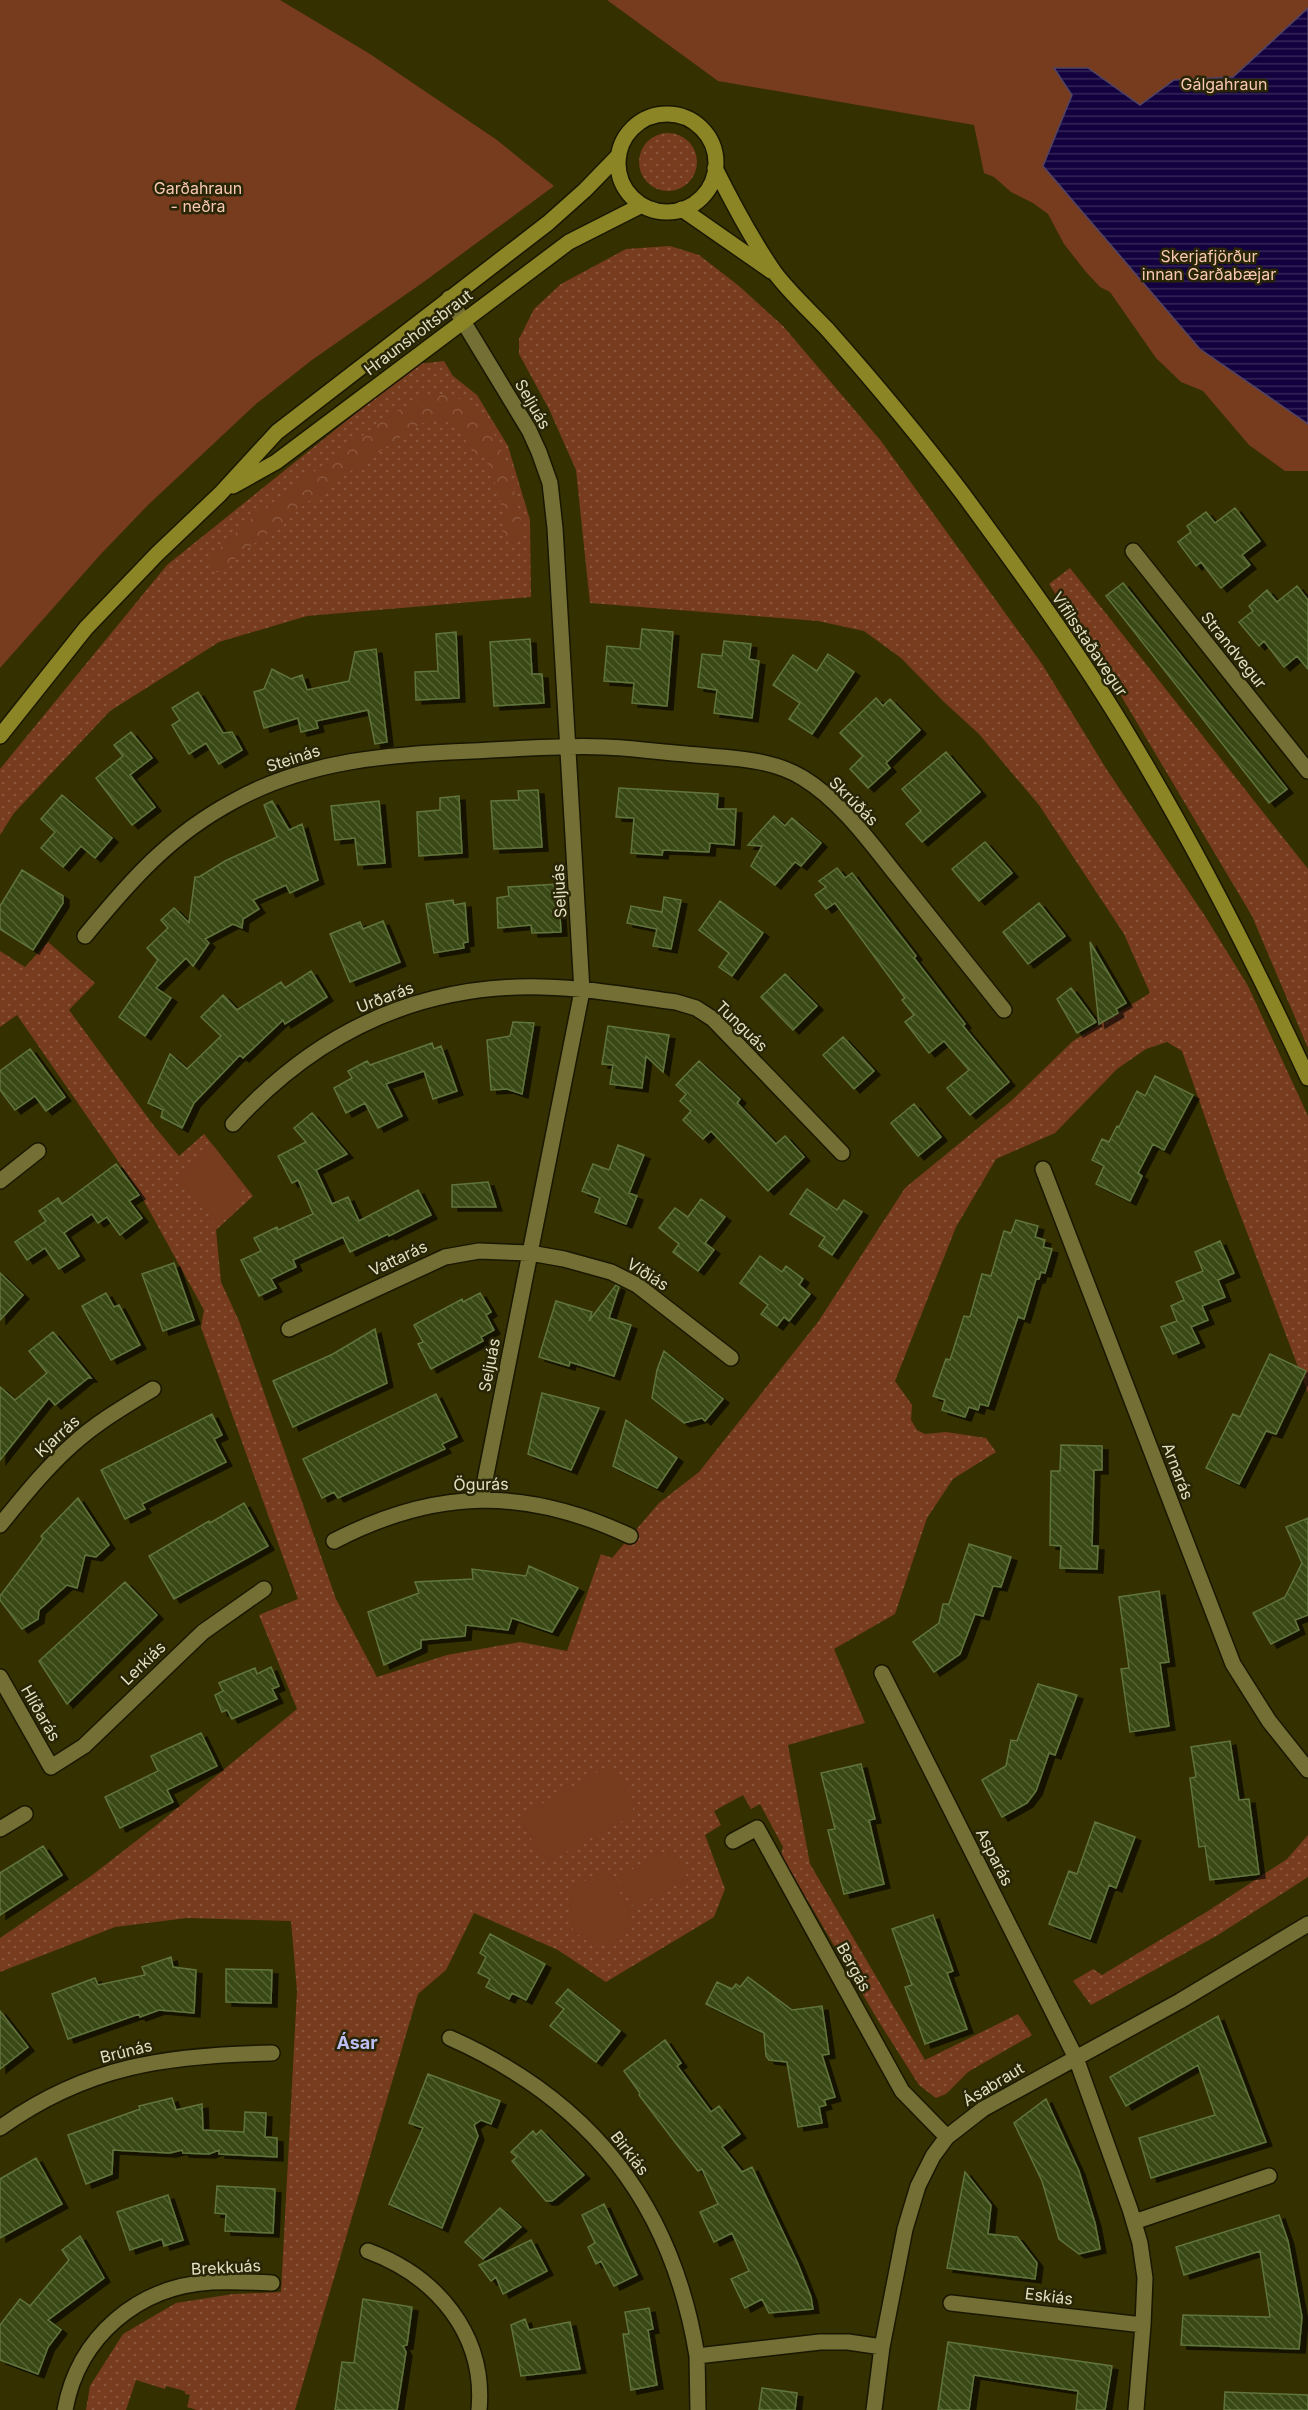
<svg xmlns="http://www.w3.org/2000/svg" width="1308" height="2410" font-family="Inter,sans-serif">
<style>
.grass{fill:url(#grass-dots)}
.forest{fill:url(#forest-crowns)}
.park{fill:#773b1e}
.water{fill:url(#water-rules);stroke:#504466;stroke-width:1.5}
.building{fill:url(#building-back-hatch);stroke:#61743e;stroke-width:1.5;filter:url(#shadow)}
.lines{fill:none;stroke-linecap:round;stroke-linejoin:round}
.street-casing{stroke:#1a1700;stroke-width:18}
.secondary-casing{stroke:#1a1700;stroke-width:18}
.street{stroke:#747035;stroke-width:15}
.secondary{stroke:#8b8526;stroke-width:15}
.labels{text-anchor:middle;stroke-width:5;stroke-linejoin:round;paint-order:stroke}
.park-label{font-size:16px;fill:#fac8b2;stroke:#282606}
.street-label{font-size:16px;fill:#e2e0c2;stroke:#282606}
.neighbourhood-label{font-size:18px;font-weight:bold;fill:#bebef7;stroke:#282606}
</style>
<defs>
<pattern id="grass-dots" width="8" height="8" patternUnits="userSpaceOnUse" patternTransform="scale(1.5)"><rect width="8" height="8" fill="#773b1e"/><path d="M2 2h.1M6 6h.1" fill="none" stroke="#8a573d" stroke-width="1.8" stroke-linecap="round"/></pattern>
<pattern id="forest-crowns" width="20" height="18" patternUnits="userSpaceOnUse" patternTransform="scale(1.5)"><rect width="20" height="18" fill="#773b1e"/><path d="M2 6a3 3 0 1 1 6 0M12 15a3 3 0 1 1 6 0" fill="none" stroke="#8a573d"/></pattern>
<pattern id="water-rules" width="6" height="5" patternUnits="userSpaceOnUse" patternTransform="scale(1.5)"><rect width="6" height="5" fill="#12013e"/><path d="M0 2.5h6" fill="none" stroke="#342658"/></pattern>
<pattern id="building-back-hatch" width="6" height="6" patternUnits="userSpaceOnUse" patternTransform="scale(1.5)"><rect width="6" height="6" fill="#384812"/><path d="M-1 5l2 2M0 0l6 6M5-1l2 2" fill="none" stroke="#546233"/></pattern>
<filter id="shadow"><feDropShadow dx="6" dy="4" stdDeviation="0" flood-color="#0009"/></filter>
</defs>
<rect width="100%" height="100%" fill="#343000"/>
<path class="grass" d="M639 162a29 29 0 1 1 58 0a29 29 0 1 1-58 0Z
M670,246L699,255L739,286L783,326L881,441L1042,664L1107,770L1205,916L1248,986L1308,1116V1393L1224,1172L1182,1051L1167,1042L1146,1049L1117,1069L1055,1133L996,1159L956,1227L895,1381L912,1405L911,1420L917,1430L925,1434L946,1432L986,1438L996,1452L953,1479L927,1518L895,1614L834,1649L865,1723L788,1745L810,1864L925,2060L1018,2014L1032,2035L968,2072L946,2094L936,2098L919,2085L879,2022L781,1855L783,1847L760,1804L751,1809L743,1795L714,1811L721,1825L705,1835L725,1889L714,1917L606,1982L558,1950L474,1913L446,1970L418,1994L295,2410H197L187,2407L190,2395L185,2394V2391L166,2386L165,2389L136,2380L126,2410H86L90,2386L123,2334L176,2303L233,2294L281,2292L297,1991L291,1921L187,1918L115,1927L0,1972V1938L91,1876L158,1824L297,1709L259,1615L298,1599L201,1327L204,1310L138,1190L17,1015L0,1027V951L25,967L48,942L95,983L69,1010L154,1126L179,1156L204,1134L253,1196L216,1230L221,1282L239,1321L336,1599L377,1677L447,1655L520,1642L567,1651L601,1554L612,1558L659,1503L699,1472L818,1322L905,1188L1011,1101L1073,1041L1150,993L1124,934L1039,805L979,734L944,702L901,658L864,631L818,621L590,603L576,470L549,409L519,354V339L534,309L561,284L626,249Z
M444,361L453,376L477,395L508,446L530,520L531,597L307,616L219,642L110,711L14,813L0,835V769L167,565L417,364Z
M1070,568L1308,869V1048L1252,916L1117,689L1049,584Z
M1308,1835V1877L1218,1935L1091,2005L1073,1981L1093,1969L1102,1975L1208,1911L1287,1859Z"/>
<path class="forest" d="M437,393C444,395 454,396 460,399C506,425 512,486 524,532L520,540L507,541L501,535C510,516 493,479 486,459L474,454L457,427L439,418L420,424L327,487L218,572L210,570L208,559L248,521L385,419L419,399Z"/>
<path class="park" d="M0,0H280L370,54L497,140L554,186L425,281L312,360L256,404L148,505L100,555L0,668Z
M607,0H1308V471H1285L1249,445L1203,391L1181,382L1156,358L1110,292L1100,287L1086,272L1064,244L1048,214L1033,203L1011,192L994,177L984,173L974,125L718,81Z
M213,1145L238,1178L240,1191V1204L232,1216L212,1222L210,1215L177,1181Z
M605,1768L616,1771L635,1802L631,1816L551,1860L542,1857L521,1822L524,1814Z
M672,1848L688,1879L634,1908L618,1877Z
M608,1870L630,1911L628,1933L614,1943L594,1946L573,1931L569,1888Z"/>
<path class="water" d="M1308,8V424L1200,349L1043,166L1072,95L1054,68H1088L1140,105L1174,80L1233,77Z"/>
<path class="building" d="M1235,508L1260,541L1242,555L1250,565L1221,588L1201,562L1196,566L1178,542L1191,532L1187,526L1206,512L1215,523Z
M1123,583L1287,789L1269,803L1106,596Z
M1297,586L1308,600V669L1297,656L1284,667L1264,641L1259,646L1239,622L1253,611L1249,606L1267,590L1277,602Z
M642,629L673,632L667,706L632,703L634,683L604,681L607,646L640,649Z
M456,632L459,698L416,700L415,672L438,671L436,634Z
M530,639L532,674H542L544,703L494,706L490,642Z
M724,641L751,644L749,659L759,661L752,718L714,713L717,690L698,687L702,654L722,656Z
M376,649L387,742L375,744L368,710L316,721L318,728L301,732L298,718L264,728L254,692L264,689L272,669L291,679L302,675L307,690L349,681L355,652Z
M828,654L854,672L812,734L789,719L800,703L773,685L793,655L817,671Z
M198,692L223,733L232,732L242,750L219,764L206,743L189,754L172,725L180,720L172,708Z
M876,698L883,706L890,699L920,730L886,763L890,768L868,788L850,769L863,756L840,733Z
M131,732L152,758L130,775L155,807L132,825L96,778L123,756L114,745Z
M946,752L980,792L922,842L906,824L921,811L902,789Z
M619,788L718,794L717,809H736L734,845L710,843L709,852L663,850L662,855L631,853L634,818L616,817Z
M538,790L542,847L494,849L491,801L519,800L518,791Z
M62,795L112,838L95,858L81,846L63,867L41,848L55,832L41,819Z
M459,796L462,853L419,856L417,812L440,810V798Z
M272,801L289,830L302,824L318,880L290,893L286,885L253,900L259,909L243,919L242,928L233,924L205,939L209,943L193,966L186,958L156,988L171,998L145,1036L119,1017L158,960L147,948L168,928L161,920L174,908L189,923L195,877H199L225,861L277,837L264,805Z
M379,801L385,863L358,865L355,838L335,840L331,806Z
M774,816L785,826L792,818L821,843L801,866L795,862L775,885L751,866L762,846L748,845Z
M985,842L1012,873L979,901L952,869Z
M837,868L845,878L852,873L916,956L914,958L965,1024L963,1026L1009,1082L970,1115L947,1088L969,1070L944,1041L929,1053L905,1022L914,1015L902,1000L905,998L835,903L826,909L815,895L826,887L819,881Z
M22,870L63,896V903L33,950L0,929V906Z
M558,884L561,932L532,933L531,925L498,928L497,898L509,896L508,887Z
M664,897L681,900L671,949L653,946L657,929L627,923L631,906L662,912Z
M453,900L454,905L465,903L468,942L463,943L464,948L434,953L426,904Z
M720,901L763,933L732,976L719,967L729,953L699,930Z
M1039,903L1065,936L1028,964L1003,932Z
M383,921L400,962L350,982L330,934L360,922L363,929Z
M1090,942L1126,1003L1116,1009L1118,1013L1099,1024Z
M311,971L327,997L285,1024L283,1020L243,1058L240,1055L194,1103L182,1128L161,1117L163,1110L148,1103L170,1054L187,1069L221,1036L201,1017L223,995L237,1010L281,982L285,988Z
M785,974L817,1006L793,1030L761,997Z
M1071,988L1096,1022L1077,1033L1057,999Z
M513,1022L534,1023L522,1094L507,1089L491,1090L487,1040L510,1036Z
M608,1026L669,1035L663,1072L646,1056L642,1088L610,1084L613,1065L602,1064Z
M843,1037L874,1071L854,1089L823,1055Z
M432,1043L434,1049L441,1046L457,1091L433,1099L424,1071L386,1084L402,1116L378,1128L365,1103L346,1113L334,1088L352,1078L348,1071L367,1061L370,1065Z
M30,1049L65,1097L46,1111L35,1096L15,1110L0,1090V1071Z
M699,1061L740,1099L737,1103L776,1144L785,1136L804,1157L768,1191L711,1131L703,1139L683,1120L691,1111L680,1101L686,1094L676,1085Z
M1155,1076L1193,1095L1164,1150L1153,1144L1138,1173L1142,1176L1130,1201L1096,1184L1104,1166L1092,1160L1102,1139L1109,1142L1117,1126L1119,1127L1137,1091L1145,1096Z
M914,1104L941,1137L918,1156L891,1123Z
M312,1113L347,1154L316,1170L332,1204L348,1197L359,1221L418,1190L431,1215L389,1236L388,1234L350,1252L343,1237L293,1260L296,1267L271,1279L276,1288L259,1296L241,1260L261,1251L254,1238L277,1227L278,1230L313,1214L298,1180L292,1183L278,1156L306,1142L294,1128Z
M618,1145L644,1155L629,1193L637,1196L626,1224L595,1212L600,1198L582,1191L593,1164L609,1170Z
M116,1164L139,1195L129,1201L142,1218L120,1235L107,1217L98,1223L92,1214L64,1233L79,1256L59,1269L45,1248L27,1260L15,1242L46,1221L39,1211L58,1198L62,1204Z
M488,1182L496,1207H452V1185Z
M807,1189L837,1210L844,1200L862,1212L832,1255L819,1246L825,1237L790,1214Z
M701,1199L725,1217L705,1243L714,1250L698,1271L673,1252L679,1244L659,1228L675,1208L688,1217Z
M1016,1220L1038,1226L1035,1237L1045,1240L1043,1247L1052,1249L1045,1273L1041,1272L1039,1279H1036L1024,1319L1018,1317L988,1406L980,1404L978,1410L969,1407L965,1417L942,1410L945,1400L933,1396L946,1359L950,1360L964,1316L970,1317L982,1274L991,1276L1004,1231L1011,1233Z
M1220,1241L1234,1273L1218,1280L1225,1297L1202,1306L1208,1320L1191,1327L1199,1343L1173,1354L1161,1327L1177,1321L1171,1306L1184,1300L1176,1282L1203,1271L1195,1252Z
M760,1256L782,1272L786,1266L803,1279L799,1285L810,1294L789,1321L784,1317L777,1326L761,1314L768,1305L740,1283Z
M174,1263L194,1320L163,1331L142,1274Z
M0,1273L23,1295L0,1320Z
M616,1285L619,1287L609,1318L631,1325L614,1376L570,1362L569,1366L539,1357L556,1301L592,1312L589,1321Z
M106,1293L114,1307L119,1305L140,1345L111,1360L82,1306Z
M480,1293L491,1312L486,1315L494,1330L481,1337L483,1341L431,1369L418,1344L423,1342L414,1325L462,1299L463,1302Z
M375,1329L387,1383L293,1427L273,1381L333,1354Z
M53,1332L91,1378H88L55,1405L49,1398L0,1460V1387L15,1400L47,1373L29,1351Z
M664,1351L723,1399L705,1421L702,1418L684,1423L652,1398L657,1370Z
M1270,1354L1306,1371L1276,1434L1266,1431L1239,1484L1206,1468L1233,1414L1240,1417Z
M542,1393L599,1408L571,1470L528,1454Z
M436,1394L457,1437L442,1444L445,1449L338,1498L334,1492L322,1498L303,1459Z
M212,1414L222,1435L214,1439L226,1462L142,1504L145,1509L125,1519L101,1470Z
M626,1420L677,1458L657,1488L613,1466Z
M1061,1445L1102,1446V1470H1094L1092,1546H1098L1097,1569L1060,1568L1061,1546L1050,1545L1051,1471H1060Z
M78,1498L109,1545L96,1557L85,1555L77,1588L67,1585L39,1610L38,1619L22,1629L0,1600V1596L43,1539L41,1536Z
M244,1503L268,1546L174,1599L149,1556L209,1521L210,1523Z
M1308,1518V1615L1295,1620L1299,1630L1271,1644L1253,1613L1285,1597L1302,1563L1286,1527Z
M969,1544L1011,1557L1001,1587L993,1586L983,1616L975,1614L960,1654L934,1672L913,1642L939,1623L943,1604H949Z
M529,1566L578,1588L552,1632L512,1618L508,1630L466,1625L465,1636L421,1640V1648L384,1665L368,1612L419,1593L415,1582L473,1579L472,1569L526,1576Z
M125,1582L157,1615L67,1704L39,1661Z
M1159,1591L1169,1662L1160,1663L1169,1726L1130,1732L1121,1669L1129,1668L1119,1597Z
M271,1667L279,1686L272,1689L277,1699L232,1719L227,1710L222,1712L215,1695L223,1691L219,1683L255,1668L257,1674Z
M1038,1684L1077,1695L1055,1755L1049,1753L1036,1791L1027,1803L1002,1817L982,1780L1006,1766L1011,1740L1017,1741Z
M201,1733L217,1766L167,1790L173,1802L120,1828L105,1797L158,1771L151,1756Z
M1230,1741L1239,1800L1249,1799L1259,1874L1210,1880L1205,1846L1199,1847L1190,1778L1196,1777L1191,1747Z
M861,1764L875,1819L869,1820L884,1884L844,1894L828,1830L835,1829L821,1773Z
M1095,1822L1135,1837L1116,1888L1109,1885L1090,1939L1049,1924L1069,1871L1077,1874Z
M43,1846L62,1875L0,1915V1873Z
M933,1915L953,1971L947,1973L967,2029L925,2044L905,1987L912,1985L892,1929Z
M490,1934L545,1964L526,2000L512,1993L509,1999L486,1987L490,1979L478,1973L486,1957L480,1953Z
M171,1957L173,1967L196,1970L194,2013L159,2010L140,2017L139,2014L68,2039L52,1994L95,1978L98,1985L145,1975L142,1967Z
M226,1969L272,1970L271,2003L226,2002Z
M748,1977L792,2010L822,2006L829,2054L822,2055L835,2097L824,2100L826,2105L819,2107L822,2123L798,2127L787,2062L769,2060L766,2056L764,2033L706,2004L717,1982L732,1989L736,1984L740,1987Z
M568,1989L620,2031L596,2062L550,2026L564,2009L556,2003Z
M0,2011L28,2047L0,2069Z
M1218,2016L1266,2142L1151,2178L1139,2138L1215,2115L1198,2065L1126,2106L1110,2077Z
M665,2040L681,2063L677,2066L711,2112L719,2106L740,2134L722,2147L742,2172L752,2167L798,2264L811,2297L813,2309L769,2313L762,2299L745,2308L731,2279L749,2271L732,2233L714,2242L700,2212L718,2204L702,2169L698,2171L678,2146L639,2095L640,2093L624,2071Z
M428,2074L500,2101L491,2124L481,2120L474,2125L478,2136L442,2228L389,2204L423,2128L409,2123Z
M172,2098L176,2110L202,2104L203,2130L244,2132L245,2112L266,2113L265,2137L277,2138V2157L219,2154V2150L209,2154L183,2153L182,2150L170,2153L113,2150L112,2174L86,2184L68,2135L140,2109L139,2106Z
M1046,2099L1079,2171L1095,2223L1100,2249L1079,2254L1059,2239L1042,2181L1014,2123Z
M541,2130L584,2175L552,2201H546L512,2161L517,2157L511,2152L533,2131L536,2135Z
M36,2158L62,2204L0,2238V2179Z
M965,2172L991,2205L988,2234L1017,2237L1037,2263L1035,2279L947,2268Z
M217,2186L275,2189L273,2233L225,2231L226,2214L215,2213Z
M168,2195L183,2240L164,2246L162,2239L130,2250L117,2212Z
M604,2204L637,2275L614,2286L601,2261L596,2264L588,2247L595,2243L582,2215Z
M500,2208L521,2227L483,2259L465,2242Z
M1279,2215L1288,2241L1302,2317L1299,2349L1181,2345L1183,2315L1270,2317L1260,2251L1184,2275L1176,2247Z
M80,2236L104,2278L48,2320L61,2330L48,2347L38,2374L0,2360V2325L20,2299L30,2306L69,2260L62,2250Z
M531,2240L547,2271L503,2294L496,2277L491,2281L479,2265Z
M363,2299L412,2307L407,2345L403,2346L406,2352L397,2410H335L342,2362L354,2363Z
M649,2308L653,2329L648,2330L657,2385L631,2390L623,2334H629L625,2312Z
M525,2319L529,2330L570,2322L580,2369L521,2376L511,2325Z
M948,2342L1112,2366L1105,2410H1076L1078,2391L974,2375L969,2410H938Z
M762,2388L797,2393L795,2410H759Z
M1225,2392L1308,2395V2410H1224Z"/>
<g class="lines">
<defs>
<path id="street" d="M449,298L529,430L539,452L550,483L555,528L582,991L481,1500
M1133,551L1308,771
M85,936C130,881 170,835 234,801C308,760 391,754 473,751C517,749 561,745 605,747C632,748 659,752 686,754C725,758 769,757 803,778C842,802 870,842 898,877C933,921 968,965 1004,1010
M233,1124C309,1040 402,991 517,987C569,985 624,995 676,1002L696,1008L713,1019L842,1153
M1043,1169L1233,1664L1269,1721L1308,1770
M0,1181L38,1151
M289,1329L445,1257L479,1251L530,1253L564,1259L611,1272L637,1285L731,1358
M0,1525C23,1497 45,1469 72,1445C96,1423 125,1406 153,1389
M334,1541C436,1488 526,1487 630,1536
M882,1673L1076,2058L1130,2209L1140,2243L1145,2278L1143,2325L1136,2410
M0,1677L51,1767L84,1746L203,1632L264,1589
M0,1829L25,1814
M733,1841L757,1828L902,2091L947,2137
M450,2038C591,2101 672,2203 697,2356L820,2342H848L882,2347
M0,2128C87,2065 169,2055 272,2053
M1134,2222L1269,2176
M368,2251C436,2276 486,2334 479,2410
M951,2303L1143,2325
M697,2356L698,2410
M65,2410C78,2337 138,2286 212,2282C232,2281 252,2282 272,2283
M874,2410L882,2347L905,2229L918,2186L933,2156L947,2137L983,2109L1180,2001L1308,1924"/>
<path id="secondary" d="M618 163a49 49 0 1 1 98 0a49 49 0 1 1-98 0Z
M715,168C733,204 752,240 775,273C790,293 810,311 827,329C874,382 920,437 963,494C1021,573 1080,654 1130,738C1196,848 1254,962 1308,1078
M682,209L771,271
M233,486L276,462L569,242L642,205
M0,736L86,628L157,554L220,494L277,432L548,223L585,190L619,155"/>
</defs>
<use href="#street" class="street-casing"/>
<use href="#secondary" class="secondary-casing"/>
<use href="#street" class="street"/>
<use href="#secondary" class="secondary"/>
</g>
<g class="labels">
<g class="park-label">
<text x="1224" y="90">Gálgahraun</text>
<text x="198" y="194">Garðahraun<tspan x="198" dy="18">- neðra</tspan></text>
<text x="1209" y="262">Skerjafjörður<tspan x="1209" dy="18">innan Garðabæjar</tspan></text>
</g>
<g class="street-label">
<text transform="translate(418 332) rotate(-37)" y="6">Hraunsholtsbraut</text>
<text transform="translate(533 404) rotate(60)" y="6">Seljuás</text>
<text transform="translate(1090 644) rotate(56)" y="6">Vífilsstaðavegur</text>
<text transform="translate(1234 650) rotate(51)" y="6">Strandvegur</text>
<text transform="translate(293 758) rotate(-18)" y="6">Steinás</text>
<text transform="translate(854 801) rotate(45)" y="6">Skrúðás</text>
<text transform="translate(559 891) rotate(-93)" y="6">Seljuás</text>
<text transform="translate(385 997) rotate(-21)" y="6">Urðarás</text>
<text transform="translate(742 1026) rotate(44)" y="6">Tunguás</text>
<text transform="translate(398 1258) rotate(-25)" y="6">Vattarás</text>
<text transform="translate(648 1274) rotate(32)" y="6">Víðiás</text>
<text transform="translate(489 1365) rotate(-79)" y="6">Seljuás</text>
<text transform="translate(57 1436) rotate(-42)" y="6">Kjarrás</text>
<text transform="translate(1178 1471) rotate(69)" y="6">Arnarás</text>
<text transform="translate(481 1484) rotate(-1)" y="6">Ögurás</text>
<text transform="translate(143 1663) rotate(-44)" y="6">Lerkiás</text>
<text transform="translate(41 1713) rotate(60)" y="6">Hlíðarás</text>
<text transform="translate(995 1857) rotate(63)" y="6">Asparás</text>
<text transform="translate(854 1967) rotate(61)" y="6">Bergás</text>
<text transform="translate(126 2051) rotate(-14)" y="6">Brúnás</text>
<text transform="translate(993 2084) rotate(-31)" y="6">Ásabraut</text>
<text transform="translate(630 2153) rotate(52)" y="6">Birkiás</text>
<text transform="translate(226 2267) rotate(-3)" y="6">Brekkuás</text>
<text transform="translate(1049 2296) rotate(7)" y="6">Eskiás</text>
</g>
<g class="neighbourhood-label">
<text x="357" y="2049">Ásar</text>
</g>
</g>
</svg>
